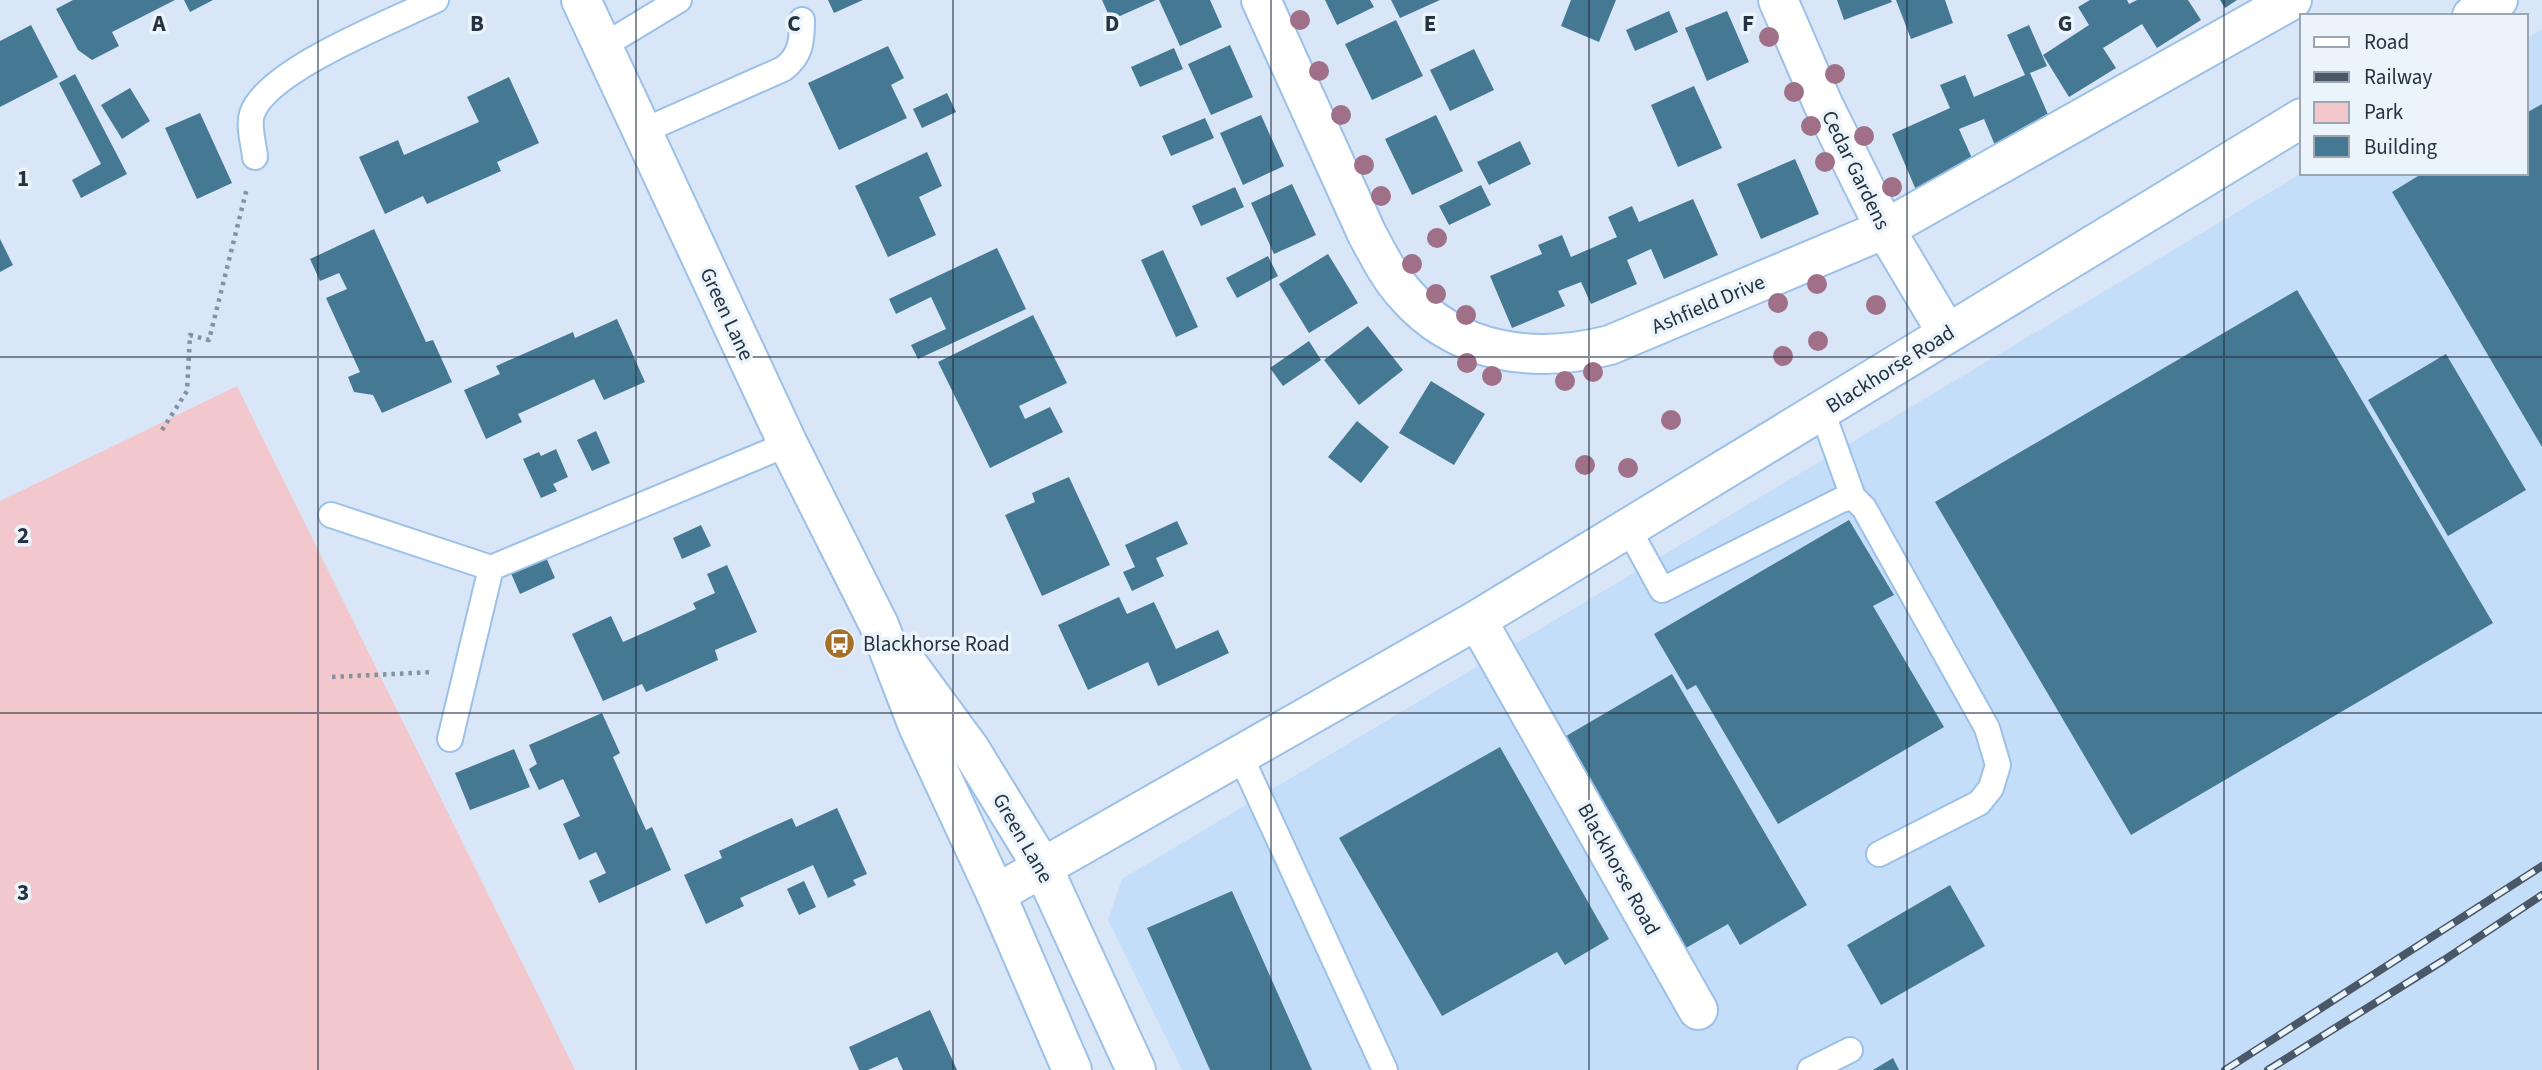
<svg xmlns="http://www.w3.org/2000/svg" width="2542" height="1070" font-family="'Source Sans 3',sans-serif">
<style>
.built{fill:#c4ddf9}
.green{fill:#f3c8cd}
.building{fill:#457993}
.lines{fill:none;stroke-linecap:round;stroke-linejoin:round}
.service-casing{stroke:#9cc1e8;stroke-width:28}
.minor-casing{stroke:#9cc1e8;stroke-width:42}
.tertiary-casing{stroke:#9cc1e8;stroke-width:42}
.path{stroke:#8391a1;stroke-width:4.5;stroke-dasharray:3.5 5;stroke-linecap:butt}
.service{stroke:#fff;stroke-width:24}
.minor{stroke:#fff;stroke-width:38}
.tertiary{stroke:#fff;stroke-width:38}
.rail-casing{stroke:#495767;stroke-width:8}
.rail{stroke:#ebf3fb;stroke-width:5;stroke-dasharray:16;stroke-linecap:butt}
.tree{fill:#9f7087}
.grid{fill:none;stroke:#243242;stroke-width:2;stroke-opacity:0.55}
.labels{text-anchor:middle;stroke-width:7;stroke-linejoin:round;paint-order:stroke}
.street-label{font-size:21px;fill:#243242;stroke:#ebf3fb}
.poi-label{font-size:21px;fill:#243242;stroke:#ebf3fb;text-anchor:start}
.grid-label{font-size:23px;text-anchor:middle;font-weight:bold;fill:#243242;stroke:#ebf3fb;stroke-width:7;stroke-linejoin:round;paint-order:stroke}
</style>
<rect width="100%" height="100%" fill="#d8e6f7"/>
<path class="built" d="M2542,29V1070H1182L1108,920L1122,879L2302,173H2526V39Z"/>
<path class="green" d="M237,386L575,1070H0V501Z"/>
<path class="building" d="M73,0H175L112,32L119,46L92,60L78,50L56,9Z
M184,0H213L190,12Z
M828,0H863L834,13Z
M1102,0H1156L1111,20Z
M1159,0H1210L1222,27L1180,46Z
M1325,0H1370L1374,7L1337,25Z
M1391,0H1440L1400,18Z
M1571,0H1616L1599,42L1561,26Z
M1837,0H1891L1892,2L1844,20Z
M1896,0H1945L1953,23L1911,39Z
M2090,0H2127L2129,4L2137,0H2188L2201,20L2157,48L2142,24L2103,48L2116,68L2069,97L2043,55L2089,25L2078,7Z
M2220,0H2237L2225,8Z
M1669,11L1678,32L1635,51L1626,30Z
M1727,11L1749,62L1707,81L1685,28Z
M1396,20L1423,76L1372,100L1345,44Z
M31,25L58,77L0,107V41Z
M2029,25L2047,66L2030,73L2053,126L1997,150L1984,119L1959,129L1975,165L1916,190L1892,134L1950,108L1940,85L1965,75L1974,97L2025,75L2007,35Z
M1230,45L1253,97L1211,115L1188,64Z
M888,46L904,78L891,85L907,118L839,150L808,83Z
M1174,48L1183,69L1140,87L1131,67Z
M1474,49L1494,90L1450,111L1430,70Z
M75,74L127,174L81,198L72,180L101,164L59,83Z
M509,77L539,143L497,162L501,171L427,204L423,196L385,214L359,157L398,140L404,155L479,122L467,97Z
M1694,86L1722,148L1678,167L1651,105Z
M130,88L150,121L122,139L101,105Z
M947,93L956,112L922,128L913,109Z
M2542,104V447L2392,192L2423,173H2526V113Z
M200,113L232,183L197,199L165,128Z
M1261,115L1284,166L1243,185L1220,133Z
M1436,115L1463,171L1412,195L1385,139Z
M1205,118L1214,138L1171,156L1162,136Z
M1520,141L1531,164L1489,185L1477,162Z
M927,152L942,186L919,197L936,235L888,257L855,186Z
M1795,159L1819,214L1761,239L1737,184Z
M1292,184L1316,235L1274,254L1251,203Z
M1481,185L1491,205L1449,225L1439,206Z
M1235,187L1244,207L1201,226L1192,206Z
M1693,199L1718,255L1664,279L1651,249L1627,260L1637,284L1591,304L1581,282L1558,291L1565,306L1512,328L1490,276L1542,254L1538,245L1562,235L1571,257L1617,237L1608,217L1632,206L1639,222Z
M374,229L426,342L433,340L452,382L382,413L373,395L354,392L348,377L360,372L326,298L347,289L339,273L320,281L310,259Z
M0,239L13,265L0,272Z
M997,248L1026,309L918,359L911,345L946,329L931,297L896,314L889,299Z
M1163,250L1198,327L1176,337L1141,260Z
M1328,254L1358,303L1309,333L1279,284Z
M1268,256L1278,276L1237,298L1226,278Z
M2297,290L2493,623L2131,835L1935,502Z
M1033,315L1067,383L1019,406L1025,419L1050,407L1063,432L990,468L938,362Z
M617,319L645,382L604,400L594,379L518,414L522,422L486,439L464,390L500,374L496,366L573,332L575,338Z
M1368,326L1403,370L1359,405L1324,360Z
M1309,341L1321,360L1283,386L1270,368Z
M2446,354L2526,490L2448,536L2368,400Z
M1431,381L1485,414L1454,465L1399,433Z
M1357,421L1389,447L1361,483L1328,457Z
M596,431L610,463L592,471L577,440Z
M556,449L568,477L553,484L557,491L541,498L523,459L539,452L541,456Z
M1069,477L1110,565L1042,596L1005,515L1035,502L1032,493Z
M1849,520L1894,595L1873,606L1944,727L1778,824L1696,685L1687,690L1654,634Z
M1177,521L1188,544L1156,558L1164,576L1132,591L1123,572L1135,567L1125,545Z
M701,525L711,546L682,559L673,538Z
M545,555L555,578L520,594L510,571Z
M727,565L757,632L715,650L718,660L646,692L642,684L603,701L572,634L611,616L623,642L659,626L696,609L693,603L715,593L707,574Z
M1119,597L1127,614L1154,602L1176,649L1218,630L1229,653L1158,686L1148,662L1088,690L1058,625Z
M1672,674L1807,905L1740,945L1728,924L1684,949L1561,739Z
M602,713L620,753L613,757L646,830L652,827L671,870L599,903L589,881L606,873L596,852L579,860L563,824L580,816L563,779L539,790L529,769L537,764L529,745Z
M1500,747L1609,939L1565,965L1557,952L1442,1016L1339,838Z
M514,749L530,787L470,810L455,773Z
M837,808L867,874L853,880L856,885L828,898L813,865L740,898L744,906L706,924L684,875L722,858L719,851L756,834L792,818L796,827Z
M804,881L816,907L799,915L787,889Z
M1950,885L1985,946L1881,1005L1847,945Z
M1232,891L1312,1070H1210L1147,928Z
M930,1010L957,1070H903L897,1057L868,1070H859L849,1047Z
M1893,1058L1899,1070H1873Z"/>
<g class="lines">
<defs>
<path id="service" d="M603,46L679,0
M641,132L783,69C801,56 802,41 802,20
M255,157C254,145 248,126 252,114C266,70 393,21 436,0
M1822,411L1853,497
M331,515L491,568
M1628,528L1662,590L1841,500L1853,497L1864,508L1987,728L1998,765L1991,788L1979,803L1879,854
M450,739L491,568L788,444
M1240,755L1385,1070
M1810,1070L1850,1050"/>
<path id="minor" d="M1261,0L1367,234C1378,254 1388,275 1404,293C1457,355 1535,364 1610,345L1885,229L2292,0
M1778,0L1823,104L1885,229L1947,333
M2472,16L2498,0
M1477,620L1698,1010
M996,894L1477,620L2302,118"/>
<path id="tertiary" d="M581,0L788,444L879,625L918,726L996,894L1072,1070
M909,666L970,749L1043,868L1136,1070"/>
</defs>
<use href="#service" class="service-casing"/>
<use href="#minor" class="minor-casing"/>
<use href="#tertiary" class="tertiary-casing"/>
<path class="path" d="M162,430L187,391L190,335L209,340L247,188
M332,677L433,672"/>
<use href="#service" class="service"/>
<use href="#minor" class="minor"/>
<use href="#tertiary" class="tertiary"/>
<defs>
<path id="rail" d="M2225,1070L2542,866
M2268,1070L2444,960L2542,895"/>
</defs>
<use href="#rail" class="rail-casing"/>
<use href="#rail" class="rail"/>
</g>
<g class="tree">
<circle cx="1300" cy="20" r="10"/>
<circle cx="1769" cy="37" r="10"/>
<circle cx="1319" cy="71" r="10"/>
<circle cx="1835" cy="74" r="10"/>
<circle cx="1794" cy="92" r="10"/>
<circle cx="1341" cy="115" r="10"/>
<circle cx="1811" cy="126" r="10"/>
<circle cx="1864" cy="136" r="10"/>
<circle cx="1825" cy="162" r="10"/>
<circle cx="1364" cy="165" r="10"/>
<circle cx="1892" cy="187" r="10"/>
<circle cx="1381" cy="196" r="10"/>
<circle cx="1437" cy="238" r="10"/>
<circle cx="1412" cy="264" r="10"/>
<circle cx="1817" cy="284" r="10"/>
<circle cx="1436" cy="294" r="10"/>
<circle cx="1778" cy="303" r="10"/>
<circle cx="1876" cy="305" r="10"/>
<circle cx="1466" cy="315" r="10"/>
<circle cx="1818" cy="341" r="10"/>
<circle cx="1783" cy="356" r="10"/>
<circle cx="1467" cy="363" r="10"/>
<circle cx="1593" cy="372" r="10"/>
<circle cx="1492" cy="376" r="10"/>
<circle cx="1565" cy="381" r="10"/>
<circle cx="1671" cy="420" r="10"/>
<circle cx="1585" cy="465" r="10"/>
<circle cx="1628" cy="468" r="10"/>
</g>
<path class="grid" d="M318,0V1070M636,0V1070M953,0V1070M1271,0V1070M1589,0V1070M1907,0V1070M2224,0V1070M0,357H2542M0,713H2542"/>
<defs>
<symbol id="bus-disc" viewBox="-11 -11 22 22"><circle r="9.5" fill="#a5712a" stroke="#ebf3fb"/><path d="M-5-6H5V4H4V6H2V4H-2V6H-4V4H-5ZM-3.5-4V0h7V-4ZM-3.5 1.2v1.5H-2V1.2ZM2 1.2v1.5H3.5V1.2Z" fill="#fff"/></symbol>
</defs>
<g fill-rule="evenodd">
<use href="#bus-disc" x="822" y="626" width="35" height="35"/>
</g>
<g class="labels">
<g class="street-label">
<text transform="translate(1856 170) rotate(64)" y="7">Cedar Gardens</text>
<text transform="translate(1708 304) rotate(-23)" y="7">Ashfield Drive</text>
<text transform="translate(727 314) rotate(65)" y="7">Green Lane</text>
<text transform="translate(1890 369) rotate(-32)" y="7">Blackhorse Road</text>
<text transform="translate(1023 838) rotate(60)" y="7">Green Lane</text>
<text transform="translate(1619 869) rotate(61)" y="7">Blackhorse Road</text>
</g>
<g class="poi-label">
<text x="863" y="651">Blackhorse Road</text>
</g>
</g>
<g class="grid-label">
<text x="159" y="31">A</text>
<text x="477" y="31">B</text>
<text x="794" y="31">C</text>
<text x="1112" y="31">D</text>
<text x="1430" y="31">E</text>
<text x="1748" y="31">F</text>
<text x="2065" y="31">G</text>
<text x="23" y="186">1</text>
<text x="23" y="543">2</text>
<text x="23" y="900">3</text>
</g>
<rect x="2300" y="14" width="228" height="161" fill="#ebf3fb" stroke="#9ba6b1" stroke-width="2"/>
<rect x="2314" y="37" width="35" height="10" fill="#ffffff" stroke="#9ba6b1" stroke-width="2"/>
<text x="2364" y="49" font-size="21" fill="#243242">Road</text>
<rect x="2314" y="72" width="35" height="10" fill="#495767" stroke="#9ba6b1" stroke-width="2"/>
<text x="2364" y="84" font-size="21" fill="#243242">Railway</text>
<rect x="2314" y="102" width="35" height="21" fill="#f3c8cd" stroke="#9ba6b1" stroke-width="2"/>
<text x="2364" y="119" font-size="21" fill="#243242">Park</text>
<rect x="2314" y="136" width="35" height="21" fill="#457993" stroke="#9ba6b1" stroke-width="2"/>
<text x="2364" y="154" font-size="21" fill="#243242">Building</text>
</svg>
